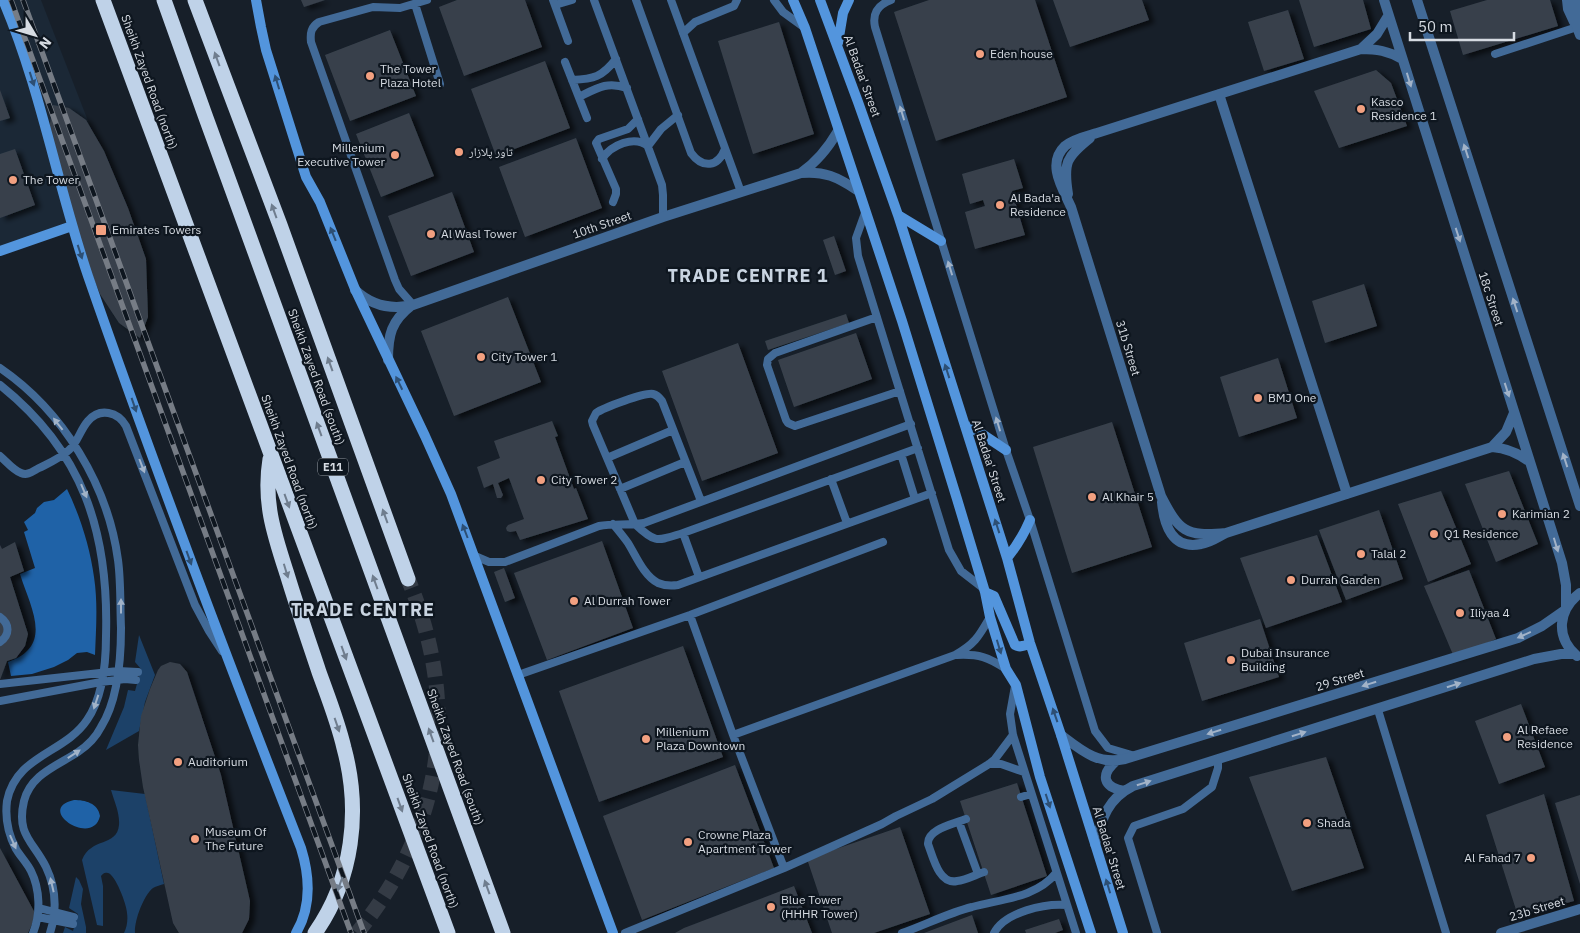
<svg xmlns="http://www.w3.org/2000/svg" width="1580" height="933" font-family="'IBM Plex Sans','Noto Naskh Arabic',sans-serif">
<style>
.built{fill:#1b2836}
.green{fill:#1c4168}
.water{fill:#1f62a7}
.building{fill:#38414c;filter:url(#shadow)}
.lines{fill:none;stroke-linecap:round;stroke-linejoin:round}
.highway-tunnel{stroke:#343b45;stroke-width:15;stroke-dasharray:15 8;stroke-linecap:butt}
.lane{stroke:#426a97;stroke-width:8}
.street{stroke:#426a97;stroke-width:10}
.secondary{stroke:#5395dd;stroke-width:10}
.highway{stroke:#bfd2e8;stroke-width:15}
.rail-casing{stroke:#767c85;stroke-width:5.5}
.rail{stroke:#0e161f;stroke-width:4;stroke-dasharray:11;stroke-linecap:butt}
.oneway{fill:#6f7d8e}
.oneway2{fill:#2d4f74}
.oneway3{fill:#a2b3c8}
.poi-dot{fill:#f2a080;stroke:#0e161f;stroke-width:2}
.labels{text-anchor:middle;stroke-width:4.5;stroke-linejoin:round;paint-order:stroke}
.shield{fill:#0e161f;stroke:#9aa0a8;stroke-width:1}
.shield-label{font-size:11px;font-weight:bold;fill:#d6dbe2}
.poi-label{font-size:12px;fill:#d6dbe2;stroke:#0e161f;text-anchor:start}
.street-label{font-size:12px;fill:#d6dbe2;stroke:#0e161f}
.district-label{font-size:18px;font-weight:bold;letter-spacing:1px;fill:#c9d4e1;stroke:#0e161f}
</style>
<defs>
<filter id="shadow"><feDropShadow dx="5.5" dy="3" stdDeviation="2.5" flood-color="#0009"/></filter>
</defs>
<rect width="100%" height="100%" fill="#171f29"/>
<path class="built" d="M0,0H41L120,203L0,247Z"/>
<path class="green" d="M139,635L155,675L145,702L139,731L106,750L124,707L128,690L135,691L141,669L135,662Z
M111,790L145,794L164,884C161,885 156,886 153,888C143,896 134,922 135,933H124C127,927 128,920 127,913C127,905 115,874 108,873C104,872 103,874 101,876L103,886V926L97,925L82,860C91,837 117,847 119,825C120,813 114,801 111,790Z
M76,877L79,880L83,889L81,904L86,927V933H63L65,927L73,931L78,914L69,908Z"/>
<path class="water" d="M67,489C80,516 90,547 94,577C98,603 96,629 95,655L87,652L77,653L68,660L54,667L32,674L11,676L8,662C55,646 30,607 20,574L35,568L24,532L28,530L24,522L35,513L37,508L44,502L54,500Z
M74,800C85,800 98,803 100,816C93,848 34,809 74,800Z"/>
<path class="building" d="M301,0H325L304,7Z
M457,0H525L542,47L464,76L439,7Z
M929,0H1035L1067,97L936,141L894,12Z
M1053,0H1142L1149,20L1070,47Z
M1299,0H1363L1371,29L1314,47Z
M1487,0H1550L1558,26L1463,55L1450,11Z
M1288,10L1304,59L1264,71L1248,22Z
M779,22L814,134L753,154L718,41Z
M390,30L416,96L350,121L325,55Z
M545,61L570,128L496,156L471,89Z
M1376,70L1391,83L1407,126L1339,148L1314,91Z
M0,90L10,118L0,121Z
M53,105L69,108L86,120L104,151L128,208L146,259L148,317L140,338L119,323L100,294L87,262L49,130Z
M409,113L434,176L381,197L356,134Z
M576,138L602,208L525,237L499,167Z
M15,149L35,205L0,218V154Z
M1014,159L1023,188L1012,191L1025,235L975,249L965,212L985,206L983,200L970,204L962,174Z
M452,192L474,252L411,276L388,216Z
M834,236L846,271L835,275L823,240Z
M1364,284L1377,326L1325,343L1312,301Z
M508,297L541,382L454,416L421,331Z
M846,314L849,323L768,350L765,341Z
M856,333L872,379L794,407L778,360Z
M738,343L778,453L702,481L662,371Z
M1278,358L1297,418L1239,437L1220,377Z
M552,421L558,436L555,437L574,489L576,488L588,519L520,540L516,531L510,532L507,531L506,528L508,525L524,519L509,478L498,483L503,495L501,498H497L493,484L484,488L477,467L500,458L494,441Z
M1112,422L1152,547L1072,573L1033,447Z
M1509,471L1538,544L1496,562L1465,484Z
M1441,491L1471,564L1428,582L1398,504Z
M1379,510L1403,579L1346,600L1319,530Z
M1317,535L1342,602L1266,628L1240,558Z
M602,541L633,628L547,660L514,573Z
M15,542L24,571L10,577L28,634L25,646L16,658L7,661L0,680V545L2,549Z
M504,568L515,598L505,602L494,572Z
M1469,570L1496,639L1454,657L1424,586Z
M1260,619L1279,677L1202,701L1184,643Z
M683,646L723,757L599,802L559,691Z
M170,662L180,664L187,672L221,775L250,901L249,919L242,933H179L173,923L171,914L143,787L139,760L138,745L141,716L150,689L158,670L161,666Z
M1521,704L1545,767L1499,784L1475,721Z
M1326,757L1364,868L1292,891L1249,777Z
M735,765L774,868L642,920L603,816Z
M1017,783L1047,876L991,895L960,801Z
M1544,794L1574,901L1518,916L1486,815Z
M1580,795V884L1555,803Z
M900,827L930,914L874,933H832L807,859Z
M0,848L36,915L28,933H0Z
M794,886L812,933H675L684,928Z
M972,915L978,933H924Z
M1059,919L1063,930L1055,933H1026L1025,930Z"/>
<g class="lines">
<path class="highway-tunnel" d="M357,933C444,826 461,706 408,579"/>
<path class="lane" d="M553,0L568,41
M594,0L662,185L663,195V217
M636,0L691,153C703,169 718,167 725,149
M671,0L741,192
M774,0L783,12L805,28
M891,0C878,5 872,13 875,27L1006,450L1030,520L1095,731L1108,748L1135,756
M415,4L440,84
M555,5L572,0
M683,33L695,22L734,6L737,0
M1495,54L1577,27
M565,62L587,118
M572,80C594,79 602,77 616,59
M579,97C597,88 607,81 627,88
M602,159C611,145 634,135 648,146L661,129L678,115
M613,202L616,194V189L596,143L599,139L628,129L638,119
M865,213L856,238L858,256L949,550L961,571L983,588
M413,305L399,289L395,280L311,42C310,33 311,27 319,22L373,7L400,8L427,0
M877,317L775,353L768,359L767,365L786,420L788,423L795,426L900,391
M0,368C63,411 108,485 118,560C121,582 120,605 121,628C121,659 118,700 101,727C96,737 87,746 78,752C57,766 31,774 24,801C16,835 33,841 46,867C56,888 57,911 50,933
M0,385C83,451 109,532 106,636C106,663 103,697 87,720C64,754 16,755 7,801C5,817 8,834 16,849C20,856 27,863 31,871C40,889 41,914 33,933
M901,454L915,499
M0,456C6,461 13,470 21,473C28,476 33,471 39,468C49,463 61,458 69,450C78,442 80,430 88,421C100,407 118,412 126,426L195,605L209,631L222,651
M607,458L673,430
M831,479L847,523
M620,489L685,462
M701,501L662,401C659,397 657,395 653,394C645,392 603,408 596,413L592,421L593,425L635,524C656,544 657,541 683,533L918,448
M613,524C618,530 623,536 628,543C636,556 644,576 658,583C665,586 671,586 678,585L932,493
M683,533L699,577
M475,556L489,562H505L599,526C614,523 629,526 644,523L911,424
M690,615L733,735L784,868
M0,617C10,624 10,635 0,642
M957,655C979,654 988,657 1006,669
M518,675L690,615L883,542
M0,684L118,671L138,672
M1015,686L1010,714L1013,735L1076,933
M0,701L101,682L125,679L136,680
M1378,710L1446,933
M733,735L955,655C975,644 979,636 990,617
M989,764H1001L1024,772
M1021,797L1031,794
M966,819C954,824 927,829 928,844C933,857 939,885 957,881C966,880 975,875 984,872
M959,822L978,874
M39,908L74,917
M38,917L73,924
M625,933L784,868L882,824L896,816L932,799L989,764L995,759L1013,735
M902,933C925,925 948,913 972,907C1001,899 1036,898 1056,873
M994,933C1005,912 1045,903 1067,905
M1157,933L1128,838L1134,826L1183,809L1212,787L1218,768V760"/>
<path class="street" d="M1384,0L1562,563L1566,585V607
M1417,0L1580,506
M1567,0L1568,9L1574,22
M1576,0L1577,27L1580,35
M1361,49L1377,34L1388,16
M1219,94L1347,494
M802,172C818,161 828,148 838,131
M1068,194C1063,163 1066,157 1090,138
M355,290C372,306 391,310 413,305L663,217L801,173C825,171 837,177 857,190
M388,360C388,335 391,321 412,305
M1492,447L1506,432L1514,413
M1162,502C1164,525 1172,550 1201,544C1210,543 1218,537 1226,533L1492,447C1507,448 1518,453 1530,462
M1226,533C1185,537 1179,531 1161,496L1071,207C1063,189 1046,164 1065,146C1073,139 1087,136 1097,133L1361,49C1377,49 1388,51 1402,59
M1577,656C1555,637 1558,610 1580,593
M1061,735C1082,751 1098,765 1125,759L1518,638L1542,626L1565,610
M1116,761C1100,775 1103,787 1124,791
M1095,844C1102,819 1107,799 1133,786L1534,659L1561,654H1575
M1501,933L1580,909"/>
<path class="secondary" d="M3,0C41,89 57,185 88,276C155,469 227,659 301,848C310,877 312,906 296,933
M256,0L261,27L266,50L306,177L320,202L355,289L425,436L451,494L613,933
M793,0L805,28L902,321L957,499L985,592L990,617L1006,669L1016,685L1040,777L1091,933
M820,0L858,102L898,215L1007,558L1030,643L1061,735L1123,933
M838,43L843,13L849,0
M898,215L941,241
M0,251L72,226
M965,425L979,432L1006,450
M1007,558C1017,546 1024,534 1030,520
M985,592L994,596L1015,645C1020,648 1025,646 1030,643"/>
<path class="highway" d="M103,0L448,933
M164,0L205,115L503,933
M195,0L280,225L408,579
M270,459C263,502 274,534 287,574C297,607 308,639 319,672C328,697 338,722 344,748C361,811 353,879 315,933"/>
<defs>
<path id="rail" d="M11,0L351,933
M23,0L364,933"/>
</defs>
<use href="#rail" class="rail-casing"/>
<use href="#rail" class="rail"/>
</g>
<defs><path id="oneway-solid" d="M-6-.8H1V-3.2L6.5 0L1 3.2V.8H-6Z" transform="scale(1.25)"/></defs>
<g class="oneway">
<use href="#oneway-solid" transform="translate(217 59) rotate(-110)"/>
<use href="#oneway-solid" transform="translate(274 211) rotate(-110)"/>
<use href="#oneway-solid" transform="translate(330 364) rotate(-110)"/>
<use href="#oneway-solid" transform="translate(319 429) rotate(-110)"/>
<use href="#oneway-solid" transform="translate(287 501) rotate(70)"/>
<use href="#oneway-solid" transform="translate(385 516) rotate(-110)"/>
<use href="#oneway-solid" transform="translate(286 571) rotate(73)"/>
<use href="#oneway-solid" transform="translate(375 582) rotate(-110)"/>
<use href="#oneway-solid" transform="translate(344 653) rotate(70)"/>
<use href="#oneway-solid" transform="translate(337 725) rotate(71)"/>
<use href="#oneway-solid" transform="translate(431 735) rotate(-110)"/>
<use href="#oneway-solid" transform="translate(400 805) rotate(70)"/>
<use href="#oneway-solid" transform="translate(340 884) rotate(110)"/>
<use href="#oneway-solid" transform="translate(487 887) rotate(-110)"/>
</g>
<g class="oneway2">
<use href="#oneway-solid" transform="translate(32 79) rotate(72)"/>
<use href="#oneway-solid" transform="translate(277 82) rotate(-107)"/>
<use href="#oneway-solid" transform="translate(333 234) rotate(-112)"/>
<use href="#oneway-solid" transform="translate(80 252) rotate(72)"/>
<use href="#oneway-solid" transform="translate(947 371) rotate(-108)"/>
<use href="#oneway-solid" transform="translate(399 383) rotate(-116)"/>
<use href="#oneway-solid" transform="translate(134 405) rotate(71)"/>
<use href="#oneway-solid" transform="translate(997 526) rotate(-108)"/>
<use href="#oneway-solid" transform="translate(465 531) rotate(-111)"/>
<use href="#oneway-solid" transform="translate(189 558) rotate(70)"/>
<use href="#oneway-solid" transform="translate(999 647) rotate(73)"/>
<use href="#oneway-solid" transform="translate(1055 715) rotate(-109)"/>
<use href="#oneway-solid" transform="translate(1048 801) rotate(72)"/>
<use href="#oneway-solid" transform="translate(1108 886) rotate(-107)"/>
</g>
<g class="oneway3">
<use href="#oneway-solid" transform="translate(1409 80) rotate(73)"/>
<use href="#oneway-solid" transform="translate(902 113) rotate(-107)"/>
<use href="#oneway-solid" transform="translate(1466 151) rotate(-108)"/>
<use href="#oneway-solid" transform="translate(1458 235) rotate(72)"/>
<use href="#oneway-solid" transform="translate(950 268) rotate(-107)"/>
<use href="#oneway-solid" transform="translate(1515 305) rotate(-108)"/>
<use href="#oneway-solid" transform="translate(1507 390) rotate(72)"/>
<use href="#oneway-solid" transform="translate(58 424) rotate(-128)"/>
<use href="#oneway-solid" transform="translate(998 424) rotate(-107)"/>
<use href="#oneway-solid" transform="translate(1565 460) rotate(-108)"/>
<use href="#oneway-solid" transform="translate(142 466) rotate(69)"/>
<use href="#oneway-solid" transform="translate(84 491) rotate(67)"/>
<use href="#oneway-solid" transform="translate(1556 545) rotate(73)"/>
<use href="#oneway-solid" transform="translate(121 606) rotate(-90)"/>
<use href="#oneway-solid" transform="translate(1524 635) rotate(156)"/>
<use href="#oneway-solid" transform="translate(1369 684) rotate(163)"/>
<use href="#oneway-solid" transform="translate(1454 685) rotate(-18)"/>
<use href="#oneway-solid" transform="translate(96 702) rotate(108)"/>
<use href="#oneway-solid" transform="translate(1214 732) rotate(163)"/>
<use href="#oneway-solid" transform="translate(1299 734) rotate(-17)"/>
<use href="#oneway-solid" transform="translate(74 754) rotate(-33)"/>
<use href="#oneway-solid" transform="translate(1144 783) rotate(-17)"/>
<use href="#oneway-solid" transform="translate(13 842) rotate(66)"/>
<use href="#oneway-solid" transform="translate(52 885) rotate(-103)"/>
</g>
<g class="poi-dot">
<circle cx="980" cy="54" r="5"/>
<circle cx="370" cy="76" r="5"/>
<circle cx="1361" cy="109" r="5"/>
<circle cx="459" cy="152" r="5"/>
<circle cx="395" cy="155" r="5"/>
<circle cx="13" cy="180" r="5"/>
<circle cx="1000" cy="205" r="5"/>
<rect x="95" y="224" width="12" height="12" rx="2.5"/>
<circle cx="431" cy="234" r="5"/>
<circle cx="481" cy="357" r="5"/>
<circle cx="1258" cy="398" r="5"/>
<circle cx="541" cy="480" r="5"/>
<circle cx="1092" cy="497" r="5"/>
<circle cx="1502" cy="514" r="5"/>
<circle cx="1434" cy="534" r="5"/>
<circle cx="1361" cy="554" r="5"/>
<circle cx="1291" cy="580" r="5"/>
<circle cx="574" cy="601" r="5"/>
<circle cx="1460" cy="613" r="5"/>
<circle cx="1231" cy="660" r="5"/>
<circle cx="1507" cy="737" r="5"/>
<circle cx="646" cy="739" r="5"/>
<circle cx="178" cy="762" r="5"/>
<circle cx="1307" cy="823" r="5"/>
<circle cx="195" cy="839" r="5"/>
<circle cx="688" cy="842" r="5"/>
<circle cx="1531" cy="858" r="5"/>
<circle cx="771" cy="907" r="5"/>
</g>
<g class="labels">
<rect class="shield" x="318" y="458.5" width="30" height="17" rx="4"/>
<g class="shield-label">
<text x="333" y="471">E11</text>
</g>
<g class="poi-label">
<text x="990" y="58">Eden house</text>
<text x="380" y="73">The Tower<tspan x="380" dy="14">Plaza Hotel</tspan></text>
<text x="1371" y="106">Kasco<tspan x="1371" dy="14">Residence 1</tspan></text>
<text x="385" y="152" text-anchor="end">Millenium<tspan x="385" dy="14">Executive Tower</tspan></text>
<text x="469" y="156">تاور پلازار</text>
<text x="23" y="184">The Tower</text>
<text x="1010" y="202">Al Bada'a<tspan x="1010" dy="14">Residence</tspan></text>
<text x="112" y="234">Emirates Towers</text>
<text x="441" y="238">Al Wasl Tower</text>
<text x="491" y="361">City Tower 1</text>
<text x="1268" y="402">BMJ One</text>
<text x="551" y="484">City Tower 2</text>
<text x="1102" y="501">Al Khair 5</text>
<text x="1512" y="518">Karimian 2</text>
<text x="1444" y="538">Q1 Residence</text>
<text x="1371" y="558">Talal 2</text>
<text x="1301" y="584">Durrah Garden</text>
<text x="584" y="605">Al Durrah Tower</text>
<text x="1470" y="617">Iliyaa 4</text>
<text x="1241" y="657">Dubai Insurance<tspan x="1241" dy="14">Building</tspan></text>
<text x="1517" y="734">Al Refaee<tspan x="1517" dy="14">Residence</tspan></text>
<text x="656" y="736">Millenium<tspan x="656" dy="14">Plaza Downtown</tspan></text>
<text x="188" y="766">Auditorium</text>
<text x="1317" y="827">Shada</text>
<text x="205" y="836">Museum Of<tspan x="205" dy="14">The Future</tspan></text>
<text x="698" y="839">Crowne Plaza<tspan x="698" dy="14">Apartment Tower</tspan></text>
<text x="1521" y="862" text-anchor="end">Al Fahad 7</text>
<text x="781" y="904">Blue Tower<tspan x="781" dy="14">(HHHR Tower)</tspan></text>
</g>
<g class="street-label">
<text transform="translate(862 76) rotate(70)" y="4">Al Badaa' Street</text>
<text transform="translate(149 82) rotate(70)" y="4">Sheikh Zayed Road (north)</text>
<text transform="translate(602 225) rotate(-19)" y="4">10th Street</text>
<text transform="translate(1491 299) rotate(72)" y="4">18c Street</text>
<text transform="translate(1128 348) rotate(73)" y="4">31b Street</text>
<text transform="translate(316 377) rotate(70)" y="4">Sheikh Zayed Road (south)</text>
<text transform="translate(989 461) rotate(72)" y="4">Al Badaa' Street</text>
<text transform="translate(289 462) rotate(70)" y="4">Sheikh Zayed Road (north)</text>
<text transform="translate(1340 680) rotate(-17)" y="4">29 Street</text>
<text transform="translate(455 757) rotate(70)" y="4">Sheikh Zayed Road (south)</text>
<text transform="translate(430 841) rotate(70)" y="4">Sheikh Zayed Road (north)</text>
<text transform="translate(1109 848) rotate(73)" y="4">Al Badaa' Street</text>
<text transform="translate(1537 909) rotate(-17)" y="4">23b Street</text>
</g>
<g class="district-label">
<text x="748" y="282">TRADE CENTRE 1</text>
<text x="363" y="616">TRADE CENTRE</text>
</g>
</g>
<g transform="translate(35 35) rotate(128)" stroke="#0e161f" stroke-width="4" paint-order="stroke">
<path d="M0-4L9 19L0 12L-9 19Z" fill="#d6dbe2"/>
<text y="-8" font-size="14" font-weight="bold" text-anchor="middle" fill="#d6dbe2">N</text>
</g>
<path d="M1410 32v8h104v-8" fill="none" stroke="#d6dbe2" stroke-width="2.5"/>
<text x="1418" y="32" font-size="15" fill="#d6dbe2" stroke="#0e161f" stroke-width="4" paint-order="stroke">50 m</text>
</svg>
